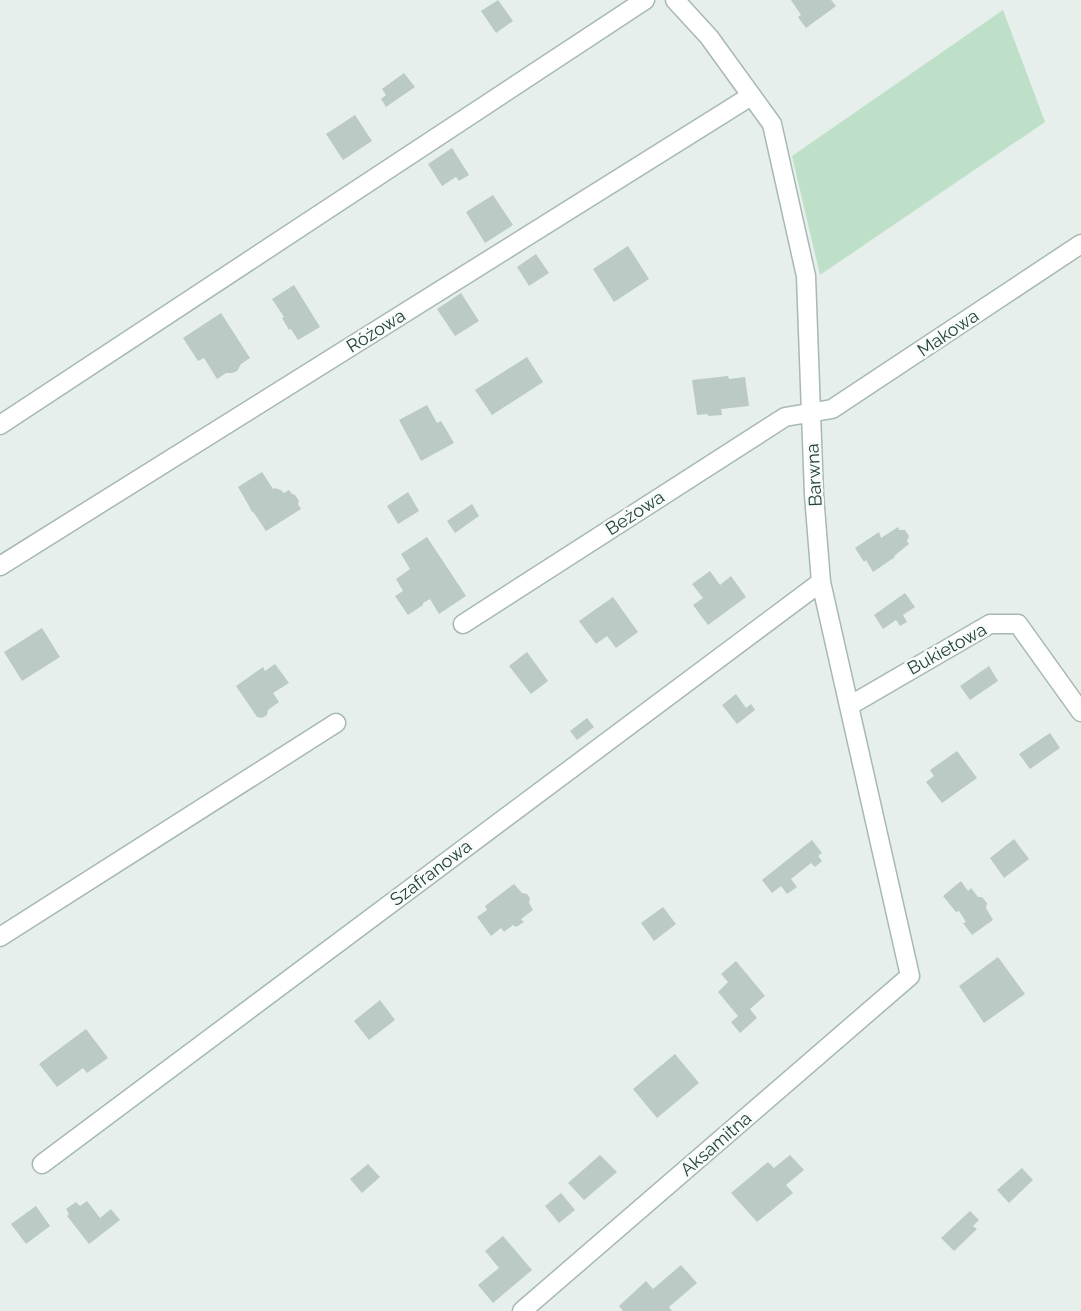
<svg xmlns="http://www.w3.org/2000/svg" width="1081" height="1311" font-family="Raleway,sans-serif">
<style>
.green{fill:#bfe0c8}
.building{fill:#bbcac4}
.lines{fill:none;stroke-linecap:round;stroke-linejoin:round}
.minor-casing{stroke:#a8b8b2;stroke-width:21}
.minor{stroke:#fff;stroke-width:18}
.labels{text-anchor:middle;stroke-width:5;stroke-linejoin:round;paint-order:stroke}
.street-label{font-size:18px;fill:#24423a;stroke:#f7fbf9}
</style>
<rect width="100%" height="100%" fill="#e6efeb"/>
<path class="green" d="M1003,10L1045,122L820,275L792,156Z"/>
<path class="building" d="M498,0L513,21L496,33L481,11Z
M791,0H831L836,6L806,28L798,17L801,15Z
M404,73L415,87L386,107L381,99L386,95L382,89Z
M355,115L372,141L343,160L326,134Z
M452,148L469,175L459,181L456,177L442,186L428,164Z
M493,195L513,225L485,243L466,212Z
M628,246L649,279L614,302L593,269Z
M536,254L549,273L529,286L517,267Z
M294,285L320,327L298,340L291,329L289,330L282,318L284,317L272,299Z
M461,293L479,321L455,336L437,309Z
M221,313L250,358L241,364L237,371L232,373H226L217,379L204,358L198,361L183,338Z
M527,357L543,382L492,415L475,390Z
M728,376L729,379L745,377L749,406L721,409L722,415L708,416V414L697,415L692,380Z
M427,405L437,423L441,421L454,443L421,461L399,420Z
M262,472L273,489L275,488L281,490L284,493L289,490L292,494L295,495L299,501L298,504L301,509L266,531L254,513L252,512L249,506L238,487Z
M408,492L419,511L398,524L387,506Z
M472,504L479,516L455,533L447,521Z
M898,527L899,530H905L909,536L907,541L909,544L894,556L895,557L873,572L866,560L864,562L855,548L879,532L881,538Z
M427,537L466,596L439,614L430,599L423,603V605L408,615L395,596L403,591L396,579L410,569L401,554Z
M710,571L720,585L731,576L746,597L708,625L693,605L703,598L692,584Z
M905,593L915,607L903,615L907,622L900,626L896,620L883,629L874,615Z
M613,597L638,632L616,648L607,636L596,644L579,621Z
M42,628L60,657L22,681L4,652Z
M527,652L548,681L531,694L509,666Z
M275,664L289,683L273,693L279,702L268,710L267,715L262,718L257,717L236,686L263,667L265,671Z
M989,666L998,681L970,700L960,686Z
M736,694L746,708L751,704L755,710L737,724L722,705Z
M587,718L594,727L577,740L570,731Z
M1050,733L1060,748L1030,769L1019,754Z
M957,751L977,778L942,803L926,782L934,776L930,770Z
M1014,839L1029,859L1004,878L990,858Z
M812,840L822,853L818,856L822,861L815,867L811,863L791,879L797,887L787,894L781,886L772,893L762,880Z
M961,881L968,891L971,888L978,897H982L987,903L986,908L993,920L972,935L963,923L966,922L959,911L956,912L943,896Z
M514,884L522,893L527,894L530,898L529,903L533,910L521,919L524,922L516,927L513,925L504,932L501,928L491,936L477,917L487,910L485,906Z
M663,907L676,924L654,941L641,923Z
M998,957L1025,994L984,1023L959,986Z
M736,961L765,996L750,1009L757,1018L740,1033L731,1022L738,1016L718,992L728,982L721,974Z
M380,1000L395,1020L369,1040L354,1021Z
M86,1029L108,1058L87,1073L83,1068L57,1087L39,1064Z
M675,1054L699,1083L657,1118L633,1089Z
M600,1155L617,1172L584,1200L568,1183Z
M790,1155L804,1170L786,1185L793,1193L757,1222L731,1193L768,1162L774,1168Z
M368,1164L380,1177L362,1193L350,1179Z
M1022,1168L1033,1180L1009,1203L997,1190Z
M561,1193L575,1210L559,1223L545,1206Z
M87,1201L100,1218L111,1209L120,1220L89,1244L67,1216L69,1214L66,1209L76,1202L80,1206Z
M36,1206L50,1226L26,1244L11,1224Z
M970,1211L979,1220L973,1226L977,1229L954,1251L941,1238Z
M503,1236L532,1270L493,1303L478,1285L499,1268L485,1251Z
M681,1265L697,1283L669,1307L672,1311H623L619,1306L646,1281L653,1289Z"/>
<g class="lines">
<defs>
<path id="minor" d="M0,425L645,0
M0,566L751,96
M463,624L785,417L832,409L1081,244
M849,706L990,624H1018L1081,712
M0,937L336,723
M42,1164L821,582
M522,1311L910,976L821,582L814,495L806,276L772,124L709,37L675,0"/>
</defs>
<use href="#minor" class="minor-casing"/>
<use href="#minor" class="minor"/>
</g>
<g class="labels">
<g class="street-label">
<text transform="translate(376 331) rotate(-32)" y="6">Różowa</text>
<text transform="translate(948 333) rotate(-34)" y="6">Makowa</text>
<text transform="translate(814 475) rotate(-93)" y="6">Barwna</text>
<text transform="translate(635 513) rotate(-33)" y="6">Beżowa</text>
<text transform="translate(947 649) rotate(-29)" y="6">Bukietowa</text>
<text transform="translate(431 873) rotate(-37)" y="6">Szafranowa</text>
<text transform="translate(716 1144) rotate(-41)" y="6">Aksamitna</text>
</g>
</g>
</svg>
